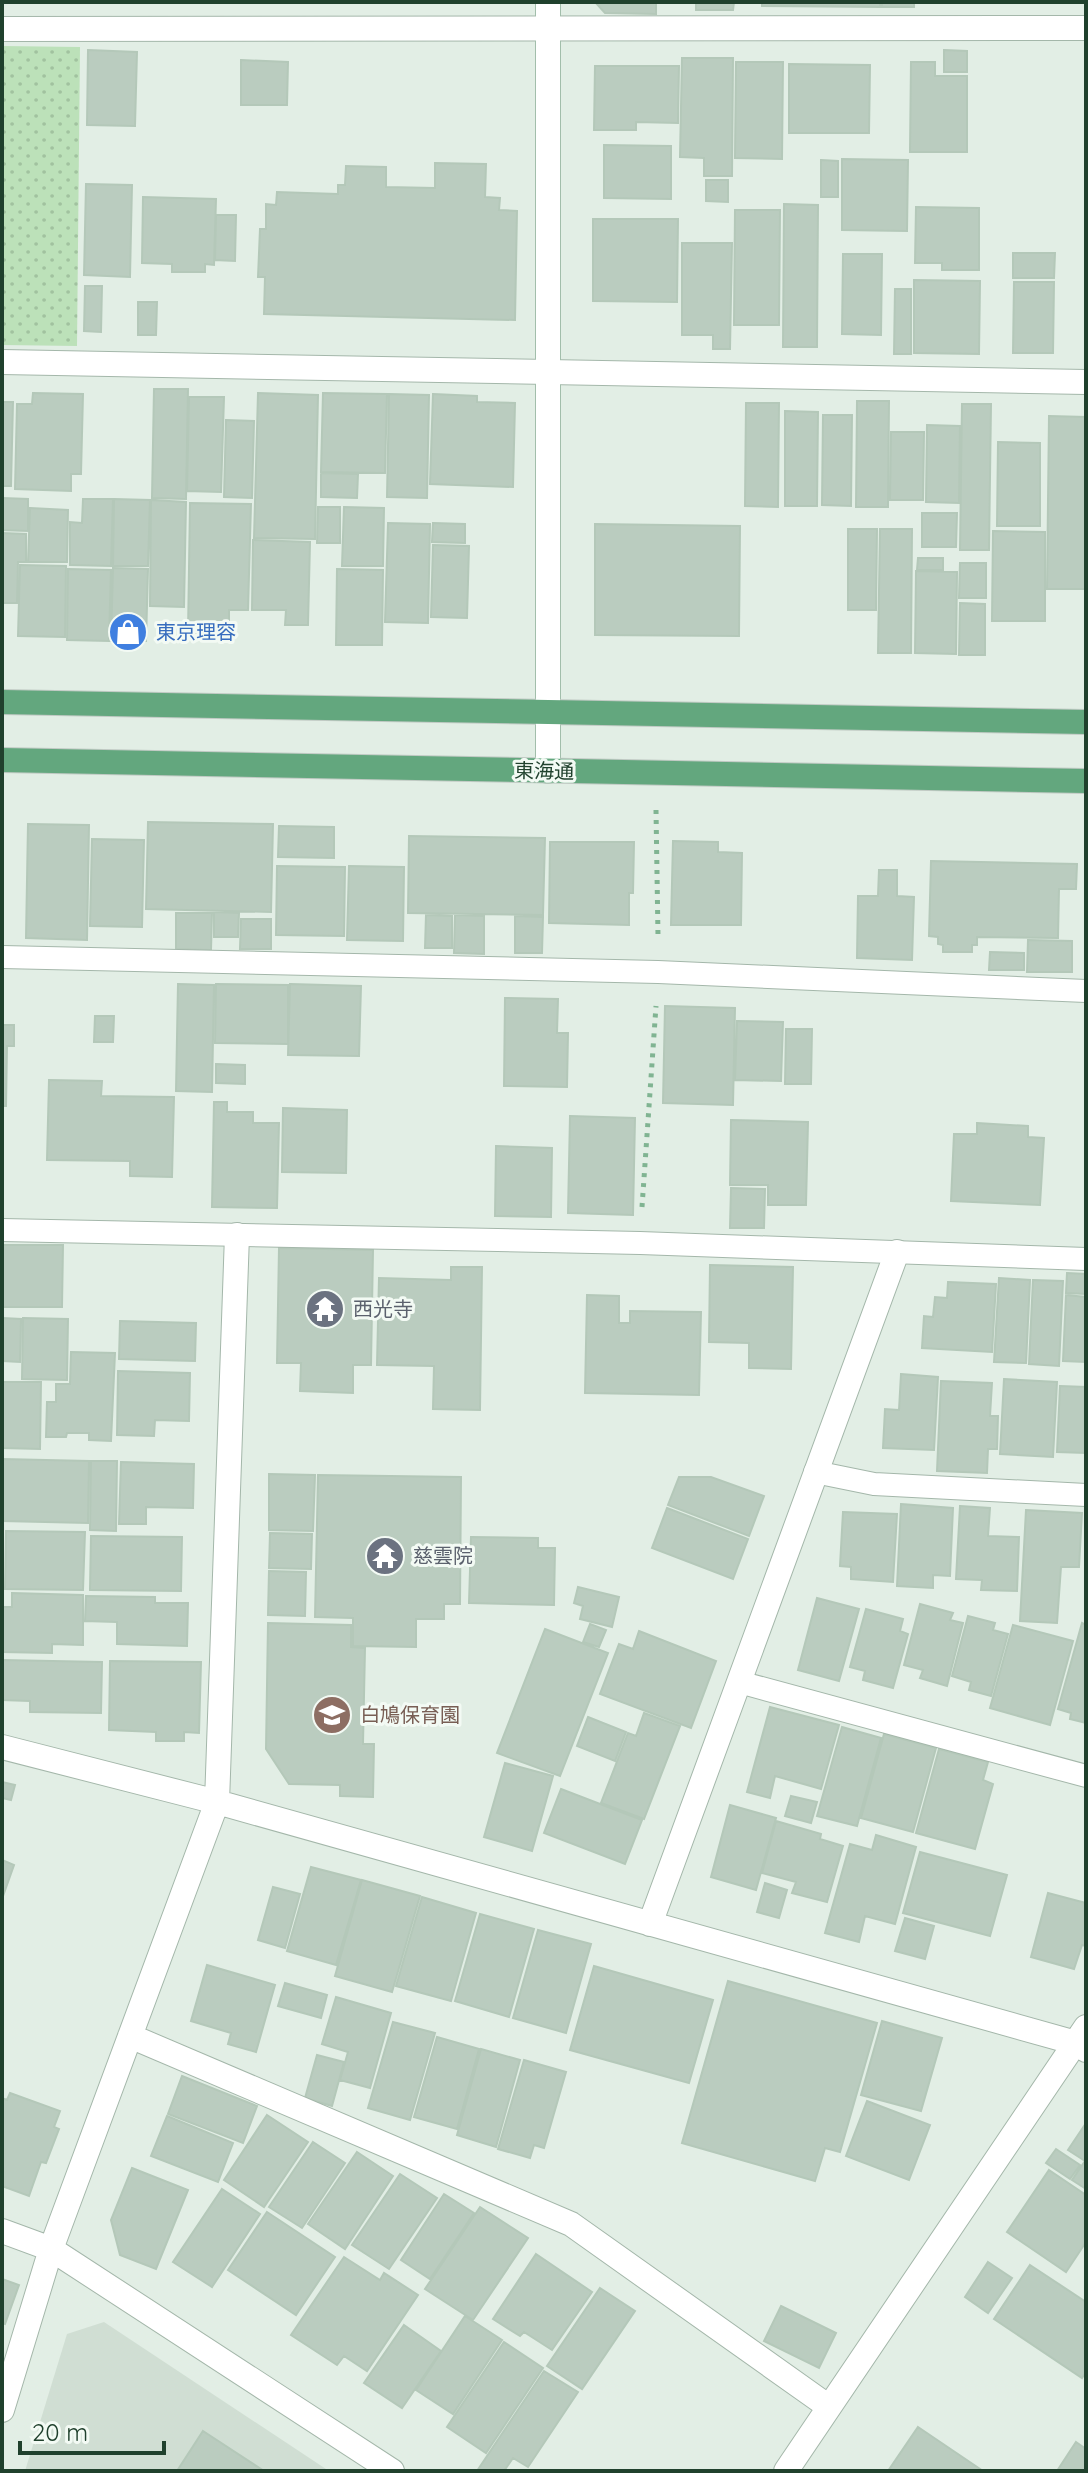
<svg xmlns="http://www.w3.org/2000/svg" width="1088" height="2473" font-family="Quicksand,'Noto Sans JP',sans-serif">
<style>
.built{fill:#d0ded3}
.green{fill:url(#green-dots)}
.building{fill:#baccbf;stroke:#b4c8b9;stroke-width:2}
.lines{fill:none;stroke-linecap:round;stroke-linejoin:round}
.lane-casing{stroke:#a4b7aa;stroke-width:24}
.street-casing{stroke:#a4b7aa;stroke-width:26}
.secondary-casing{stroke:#a2beab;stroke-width:26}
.primary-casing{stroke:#c1cac4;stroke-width:26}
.path{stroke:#80b492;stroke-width:5;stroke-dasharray:4 6;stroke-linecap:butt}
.lane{stroke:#fff;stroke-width:22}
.street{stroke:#fff;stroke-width:24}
.secondary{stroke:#fff;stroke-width:24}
.primary{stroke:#63a77e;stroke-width:24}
.labels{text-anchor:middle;stroke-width:6;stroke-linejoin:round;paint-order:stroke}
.shop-label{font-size:20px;fill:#366cbe;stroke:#f3faf4;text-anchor:start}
.street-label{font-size:20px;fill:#20412d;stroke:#f3faf4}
.worship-label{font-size:20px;fill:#5b616d;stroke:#f3faf4;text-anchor:start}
.education-label{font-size:20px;fill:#785e54;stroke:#f3faf4;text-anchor:start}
</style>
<defs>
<pattern id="green-dots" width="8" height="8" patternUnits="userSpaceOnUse" patternTransform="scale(2)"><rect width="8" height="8" fill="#bce1b9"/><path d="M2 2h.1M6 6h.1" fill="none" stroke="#a1c29f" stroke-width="1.8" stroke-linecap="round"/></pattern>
</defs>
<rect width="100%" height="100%" fill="#e2eee5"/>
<path class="built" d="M104,2322L329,2471H25L67,2334Z"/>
<path class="green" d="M2,46L80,47L77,346L2,345Z"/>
<path class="building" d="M595,2H656V14L605,13Z
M696,2H734L733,10H696Z
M762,2H880V7L762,6Z
M882,2H914V7H882Z
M88,50L137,52L135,126L87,125Z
M944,50L967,51V72H944Z
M682,58H733L732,176H704V158L680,157Z
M241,60L288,62L287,105H241Z
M736,62H783L782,159L735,158Z
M911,62H935V76H967V152H910Z
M789,64L870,65L869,133H789Z
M595,66H679L678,123L636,122V130H594Z
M604,145L671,146V199L604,198Z
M842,159L908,160L907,231L842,230Z
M821,160L838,161V197H821Z
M435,163L486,164L485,197L500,198L499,210L517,211L515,320L264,314L265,277H258L260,229H266V204L276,205L277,192L338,194V185H345L346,166L386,167V187L435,188Z
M706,180H728V202L706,201Z
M86,184L132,185L130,277L84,275Z
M143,197L216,199L214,265L205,264V272H172V264L142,263Z
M784,204L818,205L817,347H783Z
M916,207L979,208V270H942V263H915Z
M735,210H780L779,325H734Z
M216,215H236L235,261L215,260Z
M593,219H678L677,302L593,301Z
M682,243H732L730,349H713V335H682Z
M1013,253H1055L1054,278H1013Z
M843,254H882L881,335L842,334Z
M914,280L980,281L979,354L914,353Z
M1014,282H1054L1053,353H1013Z
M85,286H102L101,332L84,331Z
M895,289H911V354H894Z
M138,302H157L156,335H138Z
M154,389H188L186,499L152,498Z
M33,393L83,394L81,474H71V491L15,489L17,404H32Z
M258,393L318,395L315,539L254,538Z
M323,393L387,394L385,473L321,472Z
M389,394L429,395L427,498L387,497Z
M433,394L477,396V402L515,403L513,487L430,484Z
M189,397H224L221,492L187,491Z
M857,401H889L888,507H856Z
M2,402H13L11,486H2Z
M746,403H779L778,507L745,506Z
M962,404H991L989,550H960Z
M785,411L818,412L817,506H785Z
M823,415H852L851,506L822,505Z
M1049,416L1086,417V589H1047Z
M226,420L254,421L252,498L224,497Z
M927,425L960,426L959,503L926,502Z
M891,432H924L923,500H890Z
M998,442L1040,443V526H997Z
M321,473L358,474L357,498L321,497Z
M2,498L28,499V531L2,530Z
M83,499H113L111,566L70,565V522L82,523Z
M114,499L150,500L148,566H113Z
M151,500L186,502L184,607L150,606Z
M190,503L251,504L248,610H229V634L188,633Z
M318,507H340V543H317Z
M344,507L384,508L383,566H342Z
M30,508L68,510L67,562H28Z
M922,513H957L956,547H922Z
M388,523L430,524L428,623L385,622Z
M433,523L465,524V543L432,542Z
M595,524L740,526L739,636L595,635Z
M848,529H877L876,610H848Z
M880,529H912L911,653H878Z
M993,531L1045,532V621H992Z
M2,533L26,534V562H18L17,603H2Z
M253,540L310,542L308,625H285L286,610H252Z
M433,545L469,546L467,618L431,617Z
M918,558H943V570H917Z
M960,563H986V598H959Z
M20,565L66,566L65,637L18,636Z
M113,568L148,569L146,641H111Z
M68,569L111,570L109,641L67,640Z
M337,569L383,570L382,645H336Z
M916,571L957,572L956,654L915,653Z
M960,603L985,604V655H959Z
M148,822L273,824L271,912L146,909Z
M28,824L89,825L87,940L26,938Z
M279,826L334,827V858L278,857Z
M409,836L545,838L543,915L408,913Z
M92,839L144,840L142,927L90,926Z
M673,841L718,842V852L742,853L741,925H671Z
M550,842H634L633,893H629V925L549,923Z
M931,861L1077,864L1076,889H1059L1058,938L977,937V945H972V952H943V945L938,944V937L929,936Z
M277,866L345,867L344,936L276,935Z
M349,866L404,867L403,941L347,940Z
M879,870H897V896L914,897L912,960L857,958L858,896H878Z
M214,912L239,913L238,937H214Z
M176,913H212L211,950L176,949Z
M426,915L452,916V948H425Z
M455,915L484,916V954L454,953Z
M515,916L543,917L542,953H515Z
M241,919H271V949H240Z
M1028,940L1072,941V972H1027Z
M990,952L1024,953V970H989Z
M178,984L214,985L212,1092L176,1091Z
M216,984L288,985V1044L215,1043Z
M290,984L361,986L359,1056L288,1055Z
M505,998L558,999L557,1033H568L567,1087L504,1086Z
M665,1006L735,1008L733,1105L663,1103Z
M95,1016H114L113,1042H94Z
M737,1021L783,1022L781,1081L735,1080Z
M2,1025H14V1046H7L6,1106H2Z
M786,1029H812L811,1084H785Z
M216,1064L245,1065V1084L216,1083Z
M49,1080L102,1081L101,1096L174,1097L172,1177L130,1176V1161L47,1160Z
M214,1102H227V1112H253V1123H279L277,1208L212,1207Z
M283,1108L347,1110L346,1173L282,1172Z
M570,1116L635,1118L633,1215L568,1213Z
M731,1120L808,1122L806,1205H768V1185H730Z
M977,1123L1028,1126V1137L1044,1138L1040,1205L951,1201L954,1134H977Z
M496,1146L552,1148L551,1217L495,1216Z
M731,1188L765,1189L764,1228H730Z
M2,1245H63L62,1307H2Z
M279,1248L373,1250L371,1365H353V1393L300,1391L301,1363H277Z
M710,1265L793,1267L791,1369L749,1368V1343L709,1342Z
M451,1267H482L480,1410L433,1409L434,1366L377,1365L379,1278L451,1280Z
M1067,1273L1086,1274V1294L1066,1293Z
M999,1278L1030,1280L1026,1363L994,1362Z
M1033,1280L1063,1281L1059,1366L1029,1364Z
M948,1282L996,1284L992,1352L922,1348L924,1316L933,1317L935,1297L947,1298Z
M587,1295L619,1296V1323H630V1311L701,1312L699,1395L585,1393Z
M1066,1295L1086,1297V1362L1063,1361Z
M2,1318L21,1319L20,1362L3,1361Z
M23,1318L68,1319L67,1380L22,1379Z
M120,1321L196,1323L195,1361L119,1359Z
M71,1352L115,1353L111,1441L89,1440V1433H67L66,1437H46L47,1402H56V1384H70Z
M118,1371L190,1373L189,1421L155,1420L154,1436L117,1435Z
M901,1374L938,1377L934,1450L883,1448L885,1409L899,1410Z
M1004,1379L1057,1382L1053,1457L1000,1454Z
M941,1381L992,1383L990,1416H998L997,1449H988L987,1473L937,1471Z
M2,1382H41L40,1449L2,1448Z
M1060,1386L1086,1387V1453L1057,1452Z
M2,1459L89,1461L88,1523L2,1521Z
M91,1461H117L116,1531L90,1530Z
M121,1462L194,1464L193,1508L146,1507V1524H119Z
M269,1474L315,1475L313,1531L269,1530Z
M318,1475L461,1477L460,1604H444V1619H416V1647L353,1646V1618L315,1617Z
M679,1477H711L764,1496L749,1536L668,1505Z
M901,1504L953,1508L950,1576L933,1575V1588L897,1586Z
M960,1506L990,1508L988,1536L1019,1537L1017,1591L981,1590L982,1580L956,1579Z
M667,1508L748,1539L733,1579L652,1548Z
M1026,1510L1082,1513L1079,1567H1061L1057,1623L1020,1621Z
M843,1512L897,1514L893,1582L851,1579V1567L840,1566Z
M6,1531L85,1532L83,1590L5,1589Z
M270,1533L312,1534L311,1569L269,1568Z
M91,1536L182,1537L181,1591L90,1590Z
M471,1537L538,1538V1548H555L554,1605L469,1603Z
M269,1571L306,1572L305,1616L268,1615Z
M578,1587L619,1597L612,1627L580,1619L583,1606L574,1603Z
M12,1593L83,1595V1645L52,1644V1653L2,1652V1607H12Z
M86,1596L155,1597V1603H188L187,1646L117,1644V1622L85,1621Z
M817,1598L859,1609L839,1681L798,1670Z
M920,1604L953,1613L950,1620L963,1623L947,1686L920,1678L923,1670L904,1665Z
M866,1609L903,1619L900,1631L908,1634L893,1688L863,1680L865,1671L850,1667Z
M968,1616L995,1623L993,1630L1008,1634L991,1696L969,1690L971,1682L952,1676Z
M268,1623L351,1625V1647L365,1648L363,1744H374L373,1797L340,1796V1785L289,1784L266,1749Z
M1082,1623L1086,1625V1723L1070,1719L1071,1713L1058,1709Z
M590,1624L606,1630L599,1647L583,1642Z
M1013,1625L1073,1641L1050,1725L990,1708Z
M545,1629L608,1653L560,1776L497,1753Z
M639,1631L716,1661L691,1728L600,1694L619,1644L633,1649Z
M2,1660L102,1662L101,1713L30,1712V1701L2,1700Z
M110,1661L201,1662L199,1733L184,1732V1741H156V1732L109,1730Z
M770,1707L839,1725L821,1789L775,1776L770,1798L747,1792Z
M644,1713L680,1726L644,1819L601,1803L628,1733L636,1736Z
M588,1717L626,1732L615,1761L577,1746Z
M842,1727L881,1738L857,1826L817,1816Z
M884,1734L936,1748L913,1832L861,1818Z
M939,1749L988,1762L983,1780L993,1784L975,1849L916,1833Z
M505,1763L553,1776L532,1851L484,1837Z
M2,1782L15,1785L11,1800L2,1798Z
M561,1789L642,1820L625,1864L544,1833Z
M791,1796L817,1802L811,1823L785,1816Z
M730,1805L776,1818L756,1890L711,1877Z
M776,1821L821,1834L820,1839L843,1846L827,1902L792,1893L796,1882L762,1873Z
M876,1835L916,1847L895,1924L865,1916L859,1942L825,1933L850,1844L872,1850Z
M920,1852L1007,1875L990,1936L903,1913Z
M2,1860L14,1865L2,1899Z
M311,1867L361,1880L336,1965L287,1951Z
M362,1880L420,1896L392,1992L335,1976Z
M765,1883L787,1890L779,1918L757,1912Z
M273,1887L300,1894L285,1948L258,1940Z
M1048,1893L1086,1903V1946L1082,1945L1074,1969L1031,1957Z
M422,1897L476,1913L451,2001L396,1986Z
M480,1914L534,1929L509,2017L455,2001Z
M905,1918L934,1926L925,1959L895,1951Z
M538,1930L591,1944L566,2033L513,2018Z
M207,1965L275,1985L256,2052L228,2044L231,2033L191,2021Z
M594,1966L713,2000L689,2083L570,2050Z
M728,1981L877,2023L840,2152L825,2148L815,2181L682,2143Z
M285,1983L327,1995L321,2018L278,2006Z
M336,1997L391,2013L370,2088L340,2080L348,2052L322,2044Z
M882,2021L942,2038L921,2111L861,2095Z
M393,2022L435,2033L410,2120L368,2108Z
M437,2037L479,2049L457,2129L414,2117Z
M481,2049L520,2060L496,2147L457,2135Z
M317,2055L344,2062L332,2106L305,2098Z
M524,2060L566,2072L544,2148L534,2145L530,2158L498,2149Z
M182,2076L257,2106L243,2143L168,2114Z
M10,2093L60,2111L54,2127L59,2129L46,2163L41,2162L29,2196L2,2186V2098L7,2100Z
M867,2101L930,2125L909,2180L846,2156Z
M267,2115L308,2142L264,2207L224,2180Z
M167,2116L233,2143L218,2182L151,2156Z
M1086,2123V2189L1072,2180L1085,2161L1068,2150Z
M313,2142L345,2163L302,2228L269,2207Z
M1056,2149L1080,2165L1070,2179L1046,2163Z
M357,2152L393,2176L345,2249L308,2224Z
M132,2168L188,2190L156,2269L120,2255L111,2220Z
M1049,2170L1086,2195V2242L1066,2272L1007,2232Z
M400,2174L437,2198L389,2269L352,2245Z
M222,2189L260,2214L212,2287L173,2262Z
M444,2194L474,2213L430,2279L401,2260Z
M480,2207L528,2238L473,2320L425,2289Z
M267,2212L335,2257L296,2315L228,2270Z
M536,2254L592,2292L552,2350L524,2332L520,2336L493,2319Z
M344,2257L380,2280L384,2273L418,2295L367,2371L344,2356L337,2365L291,2335Z
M988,2262L1012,2278L988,2313L965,2297Z
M1030,2265L1086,2302V2372L1082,2378L994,2319Z
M2,2279L19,2285L5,2324L2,2323Z
M600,2288L635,2311L582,2389L547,2366Z
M781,2306L836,2333L819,2368L764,2341Z
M465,2316L502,2340L453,2414L416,2390Z
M404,2325L441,2351L402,2408L364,2383Z
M504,2342L543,2368L486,2453L447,2427Z
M544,2371L578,2392L528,2467L513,2458L504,2471H477Z
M918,2427L983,2471H888Z
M203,2431L264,2471H177Z
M1076,2442L1086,2449V2471H1057Z"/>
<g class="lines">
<defs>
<path id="lane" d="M2,957L658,972L1086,991
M2,1230L640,1243L1086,1259
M815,1472L874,1484L1086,1495
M739,1682L1086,1776"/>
<path id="street" d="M2,29L1086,28
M2,362L1086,382
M2,1747L217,1802L1076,2043L1086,2050
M650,1924L897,1252
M130,2036L571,2224L829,2407
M2,2231L51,2249L392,2471
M2,2410L51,2249L217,1802L237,1235
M786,2471L1086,2027"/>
<path id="secondary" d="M548,2V771"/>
<path id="primary" d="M2,702L1086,722
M2,760L1086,781"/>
</defs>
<use href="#lane" class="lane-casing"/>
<use href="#street" class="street-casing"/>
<use href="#secondary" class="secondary-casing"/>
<use href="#primary" class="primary-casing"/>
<path class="path" d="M656,810L658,936
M642,1207L656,1006"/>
<use href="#lane" class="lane"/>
<use href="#street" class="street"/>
<use href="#secondary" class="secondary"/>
<use href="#primary" class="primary"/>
</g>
<defs>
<symbol id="shop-disc" viewBox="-11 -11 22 22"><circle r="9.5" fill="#3f7fe0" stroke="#f3faf4"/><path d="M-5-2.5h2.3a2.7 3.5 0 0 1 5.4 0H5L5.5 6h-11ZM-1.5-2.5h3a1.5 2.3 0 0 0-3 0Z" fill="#fff"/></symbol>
<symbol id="temple-disc" viewBox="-11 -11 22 22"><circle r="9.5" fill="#6b7280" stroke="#f3faf4"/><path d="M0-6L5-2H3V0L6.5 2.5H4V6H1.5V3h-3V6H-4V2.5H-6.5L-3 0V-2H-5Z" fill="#fff"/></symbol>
<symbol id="school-disc" viewBox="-11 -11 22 22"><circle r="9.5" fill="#8d6e63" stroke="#f3faf4"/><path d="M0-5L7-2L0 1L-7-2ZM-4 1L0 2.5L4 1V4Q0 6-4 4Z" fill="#fff"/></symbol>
</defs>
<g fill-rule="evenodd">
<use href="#shop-disc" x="106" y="610" width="44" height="44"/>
<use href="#temple-disc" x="303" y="1287" width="44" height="44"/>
<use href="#temple-disc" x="363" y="1534" width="44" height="44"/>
<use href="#school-disc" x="310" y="1693" width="44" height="44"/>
</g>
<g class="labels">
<g class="shop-label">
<text x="156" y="639">東京理容</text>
</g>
<g class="street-label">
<text transform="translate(544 771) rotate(1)" y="7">東海通</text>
</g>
<g class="worship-label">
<text x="353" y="1316">西光寺</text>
<text x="413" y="1563">慈雲院</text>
</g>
<g class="education-label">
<text x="360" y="1722">白鳩保育園</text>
</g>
</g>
<rect width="1088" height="2473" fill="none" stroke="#20412d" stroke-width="8"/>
<path d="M20 2441v12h144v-12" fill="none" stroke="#20412d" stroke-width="4"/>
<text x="32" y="2441" font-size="24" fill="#20412d" stroke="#f3faf4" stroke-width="6" paint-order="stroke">20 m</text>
</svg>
